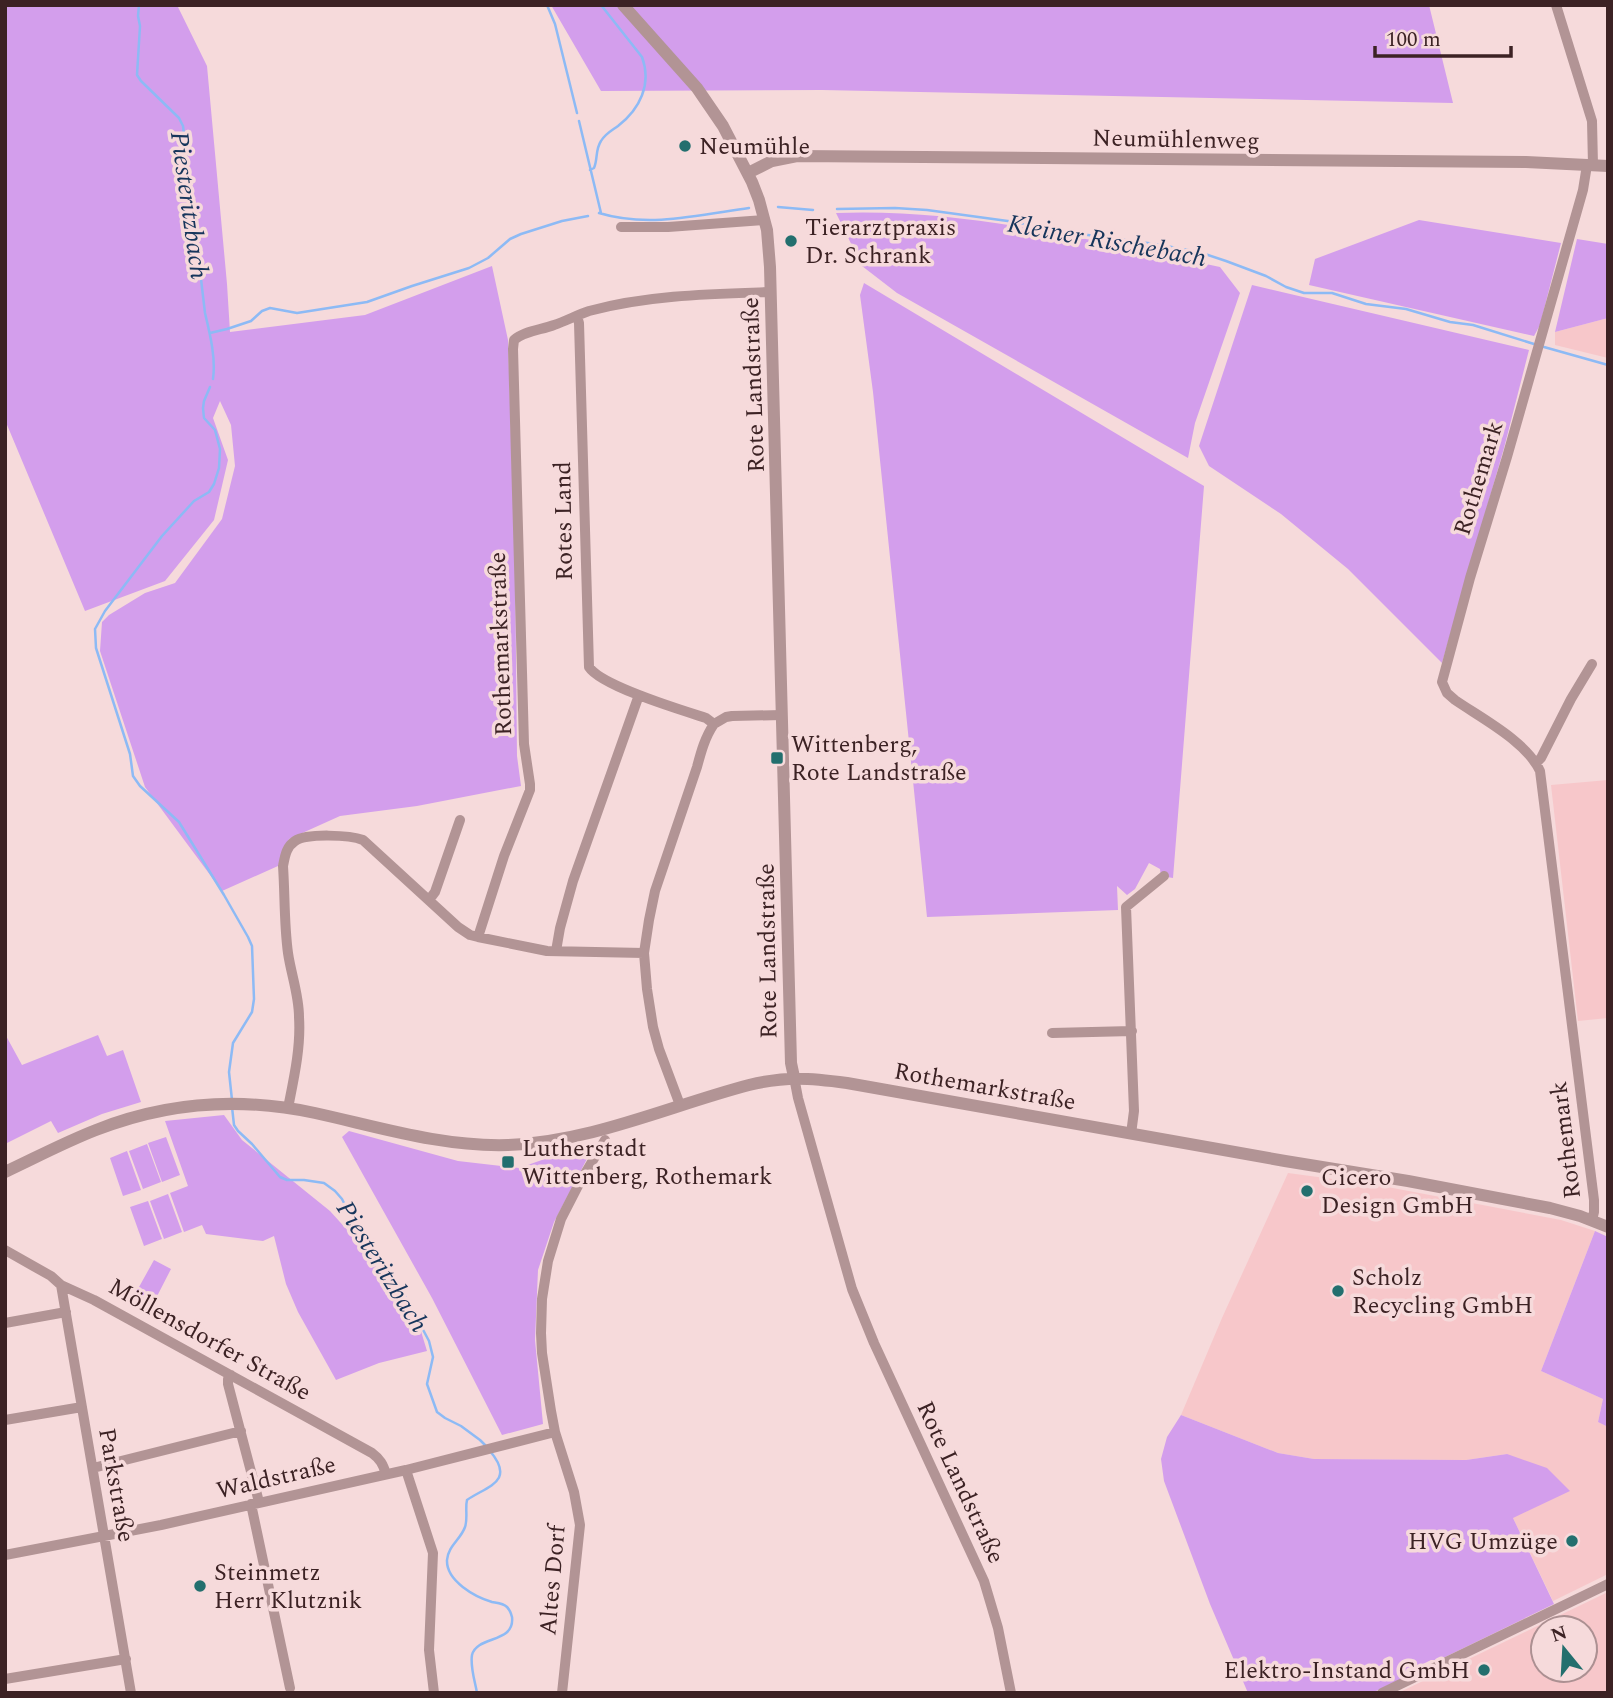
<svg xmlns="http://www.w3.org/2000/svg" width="1613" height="1698" font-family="Spectral,serif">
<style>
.built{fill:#f7c7ca;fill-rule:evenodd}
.green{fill:#d39eec}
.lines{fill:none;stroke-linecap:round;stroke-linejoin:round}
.stream{stroke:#8dbaf5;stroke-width:2.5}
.minor{stroke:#b29495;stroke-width:10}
.tertiary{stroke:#b29495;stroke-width:12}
.poi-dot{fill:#236f6e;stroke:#f6dadb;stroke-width:2.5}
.labels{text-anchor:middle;stroke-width:7;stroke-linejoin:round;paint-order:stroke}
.street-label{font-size:24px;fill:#3c2224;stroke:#f6dadb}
.poi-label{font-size:24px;fill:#3c2224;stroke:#f6dadb;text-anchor:start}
.water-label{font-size:26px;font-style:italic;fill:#16355b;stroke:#f6dadb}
</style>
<rect width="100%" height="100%" fill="#f6dadb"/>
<path class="built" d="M1608,318V358L1555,345V332Z
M1608,780V1018L1578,1021L1551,785Z
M1288,1173L1377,1185L1561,1220L1595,1231L1541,1371L1603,1399L1598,1422L1608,1427V1574L1553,1601L1513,1518L1507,1454L1466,1460L1314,1459L1278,1453L1181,1415L1222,1318Z
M1608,1592V1693H1398ZM1543,1628H1585V1670H1543Z"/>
<path class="green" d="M5,5H177L207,66L227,284L230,332L365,315L492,266L508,340L515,562L517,756L521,786L417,806L340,816L289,839L278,866L222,891L145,787L100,651L102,622L109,615L145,593L175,583L222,519L235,466L231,425L220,401L213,418L228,460L214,520L165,581L85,611L5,420Z
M551,5H1429L1453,103L822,90L601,91Z
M836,213C966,208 1094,241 1220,267L1240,293L1195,423L1188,458L897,293L862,266Z
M1419,220L1561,243L1540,325L1534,336L1309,285L1315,259Z
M1577,239L1608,244V318L1555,332Z
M864,283L1204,486L1173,878L1161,876L1160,869L1149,863L1135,889L1127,895L1117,886L1118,910L927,917L873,392L860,295Z
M1252,285L1529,350L1504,448L1442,663L1348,569L1281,514L1209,466L1199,446Z
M5,1034L22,1065L98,1035L107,1056L123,1050L141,1102L102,1114L58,1133L51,1121L5,1144Z
M224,1115L242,1140L330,1211L358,1242L420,1328L427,1351L379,1363L336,1380L298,1312L286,1284L274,1236L263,1241L206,1234L202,1225L184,1232L170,1193L188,1186L165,1121Z
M349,1131L458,1161L519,1168L582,1146L590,1153L554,1222L538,1270L535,1340L543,1424L502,1435L432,1298L342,1137Z
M166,1137L180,1175L162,1182L148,1143Z
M147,1144L161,1182L143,1189L129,1151Z
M127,1151L141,1190L123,1196L110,1158Z
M168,1194L182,1232L164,1239L150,1201Z
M148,1201L162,1239L144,1246L130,1207Z
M1595,1231L1608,1237V1427L1598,1422L1603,1399L1541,1371Z
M154,1260L171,1269L152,1306L134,1296Z
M1181,1415L1278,1453L1314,1459L1466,1460L1507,1454L1547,1468L1570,1491L1513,1518L1554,1604L1439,1660H1431L1419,1666L1413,1673L1372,1693H1248L1210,1604L1164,1481L1161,1459L1167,1437Z"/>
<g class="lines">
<path class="stream" d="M139,5L138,16L140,26L137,75L141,81L179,118L183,126L205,313C210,334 216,358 213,379
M547,5L555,24L577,113
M579,121L601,213
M590,170L594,168C598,159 595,150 601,141C605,134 611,131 618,126C640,109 652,84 642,57L601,5
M778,207L813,210
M837,209L895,208L927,210L1015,222L1073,233L1155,244L1199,252L1226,261L1266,276L1286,287L1304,293H1332L1366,304L1406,309L1450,322L1473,325L1534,344
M599,213C648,228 700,215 749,208
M210,333L227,329L251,321L262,311L270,308L297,313L367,302L412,286L469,268L488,258L510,239L521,234L562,221L588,216
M1544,347L1608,365
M210,387L204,401L203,408L204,418L215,430L220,449L219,468L214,484L209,492L194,501L162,536L105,611L95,629L96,648L130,754L133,776L140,786L179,822L224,895L248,937L252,946L254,999L252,1012L233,1043L229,1072L232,1100
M232,1107L234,1125L238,1131L252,1144L280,1177L287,1180H304L324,1183L335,1191L342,1199L365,1245L403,1292L429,1341L433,1357L427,1384L437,1412L445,1418L461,1426L480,1440L486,1446
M477,1693C475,1681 470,1667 472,1655C477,1635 515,1644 512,1617C511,1613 510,1610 507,1607C503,1603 498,1603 492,1602C475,1597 446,1581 447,1560C448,1546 461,1539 465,1527C468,1519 465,1508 467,1500C487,1486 516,1482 490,1451"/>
<path class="minor" d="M1556,5L1592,121L1593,165
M1587,165L1583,190L1507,457L1470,578L1442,682L1447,693L1455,700C1481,718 1526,741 1540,771L1594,1200V1212L1592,1220
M621,227H668L765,220
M577,316L579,323L589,667C601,686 681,710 706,718L714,724L726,717L732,716L782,715
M1536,763L1541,758L1571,699L1592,664
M429,900L435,892L460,820
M478,937L504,856L530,790V784L524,744L513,349L514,340C524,331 541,330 554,325C566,321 577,315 589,311C648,295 710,294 771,292
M556,951L560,928L573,881L639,695
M1052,1033L1132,1031
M794,1077L798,1098L852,1289L874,1343L984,1581L998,1628L1011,1693
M680,1105L659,1049L653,1027L647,989L644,953L649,920L655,891L697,767C701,752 705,737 714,724
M288,1108C294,1078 301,1047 299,1017C299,995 291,974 288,953C284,924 285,895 283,866C285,856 286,847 295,841C307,833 350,835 363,840L458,927L470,935L478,937L547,951L644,953
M1131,1134L1134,1111L1126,907L1164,876
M5,1250L51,1276L61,1285L94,1300L372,1453C380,1459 383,1464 386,1474
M61,1285L131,1693
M5,1323L66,1312
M231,1375L228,1379V1384L259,1502
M5,1420L82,1407
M93,1468L241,1431
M406,1470L433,1553L429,1650L434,1693
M251,1504L290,1688
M5,1555L161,1525L406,1470L555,1432
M5,1679L126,1659
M562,1693L580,1525L574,1492L555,1432L551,1411L542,1353L541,1333L542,1299L548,1261L561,1219L580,1182L605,1140
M1382,1693L1608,1584"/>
<path class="tertiary" d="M623,5L697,88L723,126L752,182L759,200L767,230L770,267L791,1063L794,1077
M748,173L772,161L797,156L1526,162L1608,166
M5,1172C35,1158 65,1142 96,1130C167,1102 241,1097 315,1113C379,1127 442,1147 508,1145C591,1142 669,1106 749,1085C786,1076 810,1078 847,1083L1285,1161L1408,1181L1550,1208L1580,1216L1608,1227"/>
</g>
<g class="poi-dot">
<circle cx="685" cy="146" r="7"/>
<circle cx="791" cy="241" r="7"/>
<rect x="770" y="751" width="14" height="14" rx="3.5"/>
<rect x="501" y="1155" width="14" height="14" rx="3.5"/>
<circle cx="1307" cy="1191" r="7"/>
<circle cx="1338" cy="1291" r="7"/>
<circle cx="1572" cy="1541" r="7"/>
<circle cx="200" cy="1586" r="7"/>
<circle cx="1484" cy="1670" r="7"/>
</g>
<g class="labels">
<g class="street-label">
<text transform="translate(1176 139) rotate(1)" y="8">Neumühlenweg</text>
<text transform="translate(753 385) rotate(-92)" y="8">Rote Landstraße</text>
<text transform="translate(1478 478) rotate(-73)" y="8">Rothemark</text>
<text transform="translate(563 521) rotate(-91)" y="8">Rotes Land</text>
<text transform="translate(500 644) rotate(-92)" y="8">Rothemarkstraße</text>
<text transform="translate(767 951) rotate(-91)" y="8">Rote Landstraße</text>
<text transform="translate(985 1086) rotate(10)" y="8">Rothemarkstraße</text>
<text transform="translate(1565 1140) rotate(-97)" y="8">Rothemark</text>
<text transform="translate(210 1339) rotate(29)" y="8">Möllensdorfer Straße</text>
<text transform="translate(276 1477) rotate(-13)" y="8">Waldstraße</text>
<text transform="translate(961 1482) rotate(65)" y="8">Rote Landstraße</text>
<text transform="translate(117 1485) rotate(80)" y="8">Parkstraße</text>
<text transform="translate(552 1580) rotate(-85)" y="8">Altes Dorf</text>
</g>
<g class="poi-label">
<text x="699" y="154">Neumühle</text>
<text x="805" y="235">Tierarztpraxis<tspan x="805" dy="28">Dr. Schrank</tspan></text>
<text x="791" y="752">Wittenberg,<tspan x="791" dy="28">Rote Landstraße</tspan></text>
<text x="522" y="1156">Lutherstadt<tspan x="522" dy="28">Wittenberg, Rothemark</tspan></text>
<text x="1321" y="1185">Cicero<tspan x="1321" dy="28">Design GmbH</tspan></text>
<text x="1352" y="1285">Scholz<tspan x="1352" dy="28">Recycling GmbH</tspan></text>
<text x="1558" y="1549" text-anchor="end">HVG Umzüge</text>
<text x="214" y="1580">Steinmetz<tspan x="214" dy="28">Herr Klutznik</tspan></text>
<text x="1470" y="1678" text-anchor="end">Elektro-Instand GmbH</text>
</g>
<g class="water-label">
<text transform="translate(190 205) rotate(82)" y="9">Piesteritzbach</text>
<text transform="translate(1107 240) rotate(10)" y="9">Kleiner Rischebach</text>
<text transform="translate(383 1266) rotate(58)" y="9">Piesteritzbach</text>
</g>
</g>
<rect width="1613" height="1698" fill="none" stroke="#3c2224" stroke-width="14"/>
<g transform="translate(1564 1649) rotate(342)"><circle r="33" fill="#f6dadb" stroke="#ac9092" stroke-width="2"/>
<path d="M0-5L12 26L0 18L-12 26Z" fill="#236f6e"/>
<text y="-10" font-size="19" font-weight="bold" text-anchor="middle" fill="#3c2224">N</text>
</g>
<path d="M1375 46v10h136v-10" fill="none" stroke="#3c2224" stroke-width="3.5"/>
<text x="1386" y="46" font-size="21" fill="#3c2224" stroke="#f6dadb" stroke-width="5" paint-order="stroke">100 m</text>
</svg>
